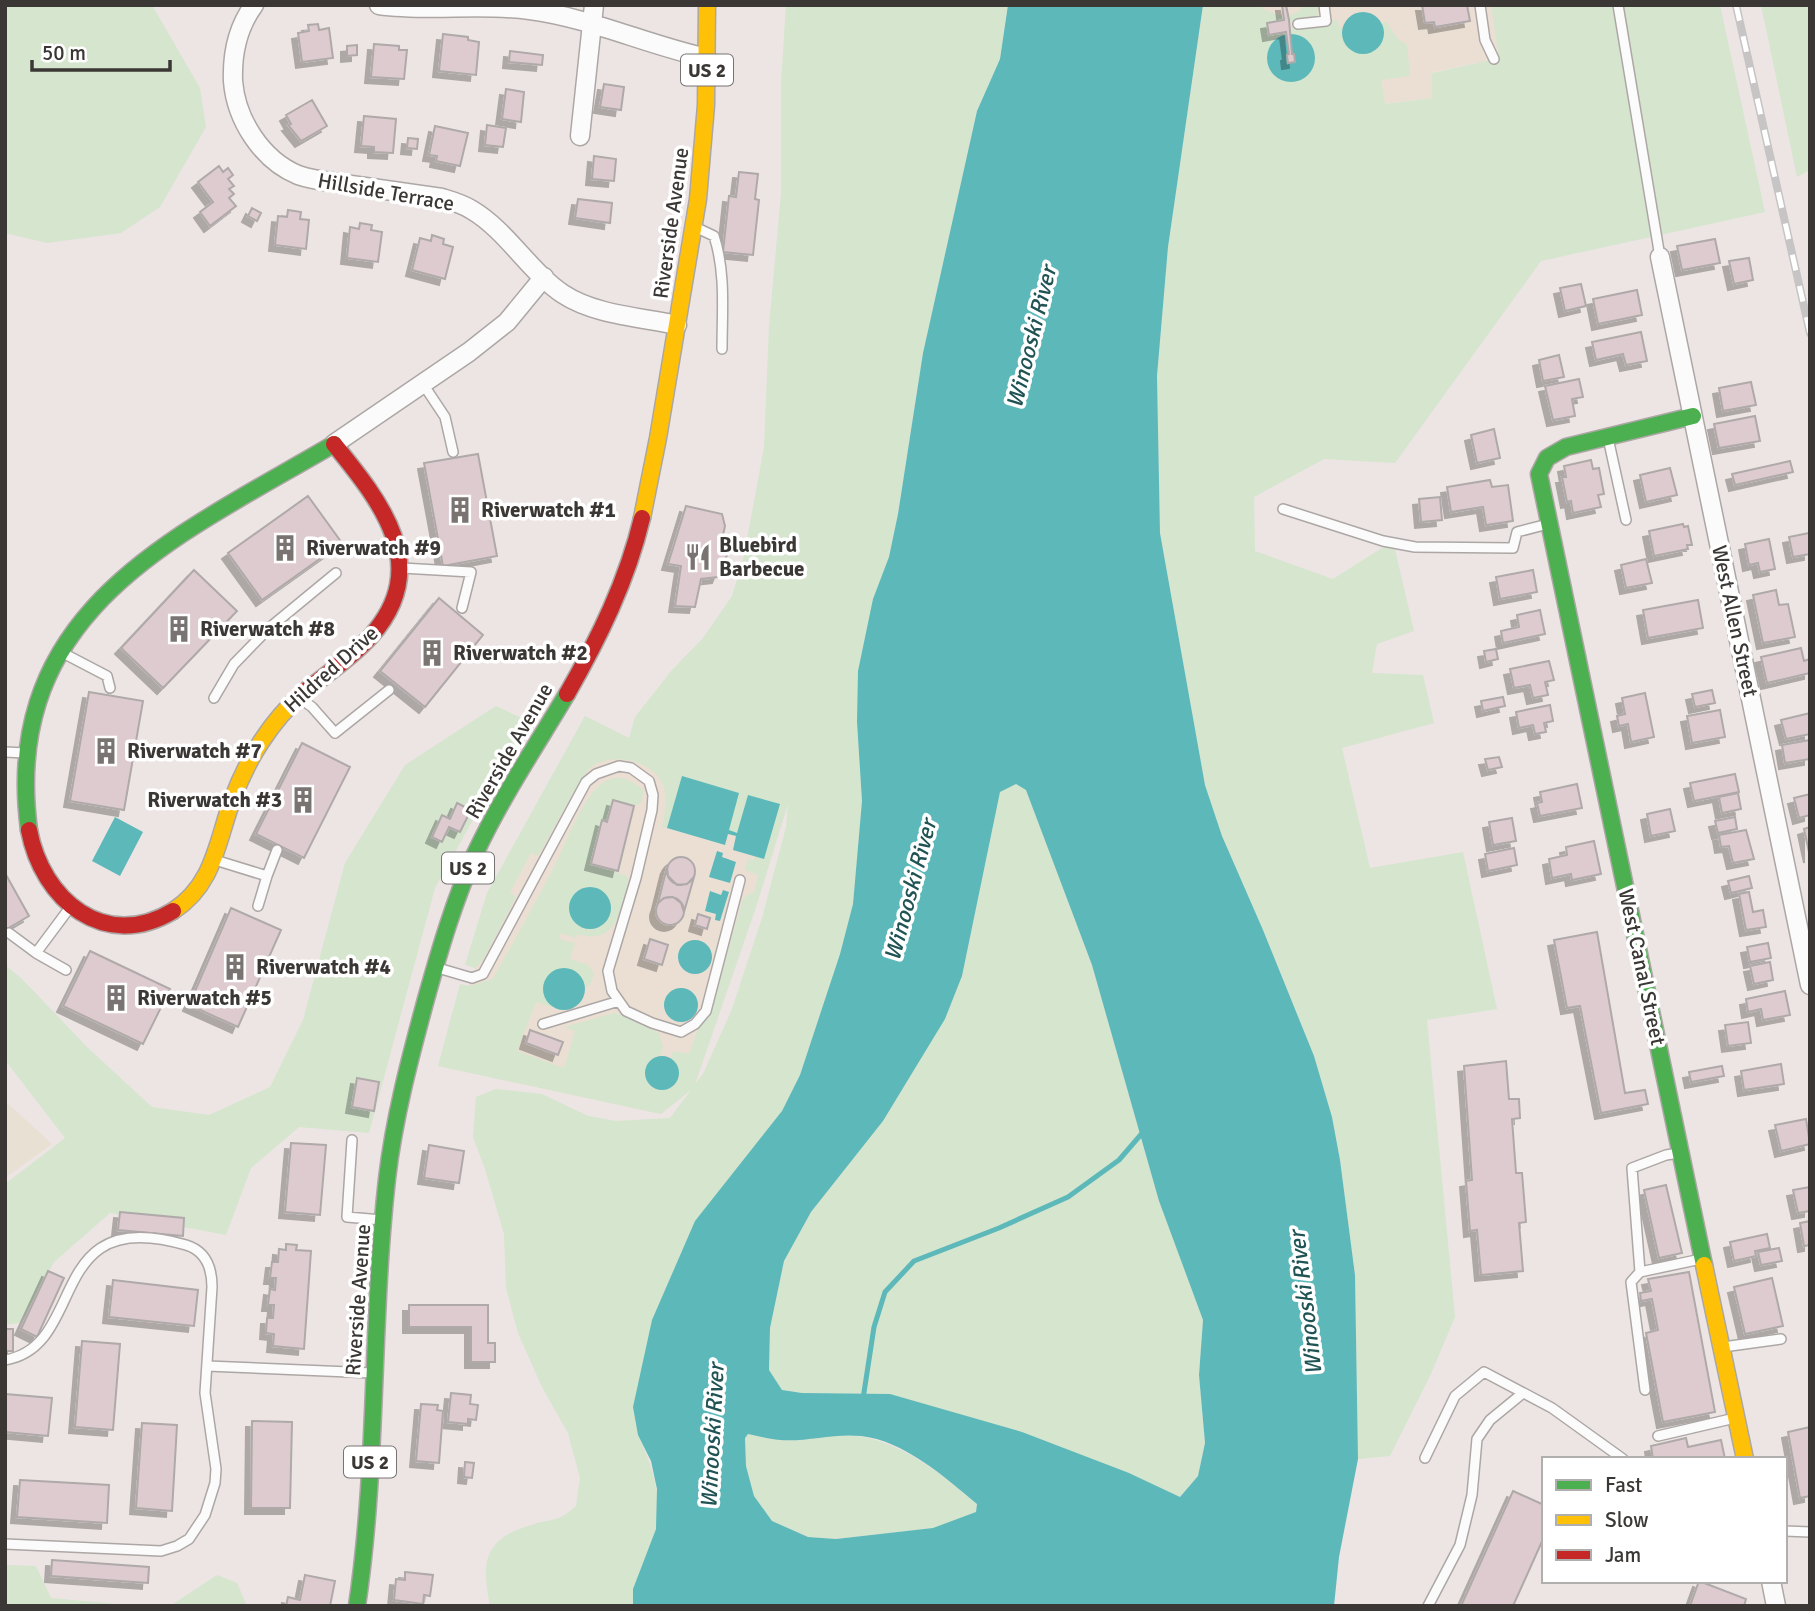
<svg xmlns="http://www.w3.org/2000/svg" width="1815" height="1611" font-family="Signika,sans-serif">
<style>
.industrial{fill:#ebdfd4}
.education{fill:#e9e0d4}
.green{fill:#d5e5ce;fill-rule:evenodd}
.water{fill:#5db8ba;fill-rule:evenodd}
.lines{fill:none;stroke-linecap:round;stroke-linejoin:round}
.stream{stroke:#5db8ba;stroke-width:5}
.building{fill:#decbd0;stroke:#afaaa9;stroke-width:2;filter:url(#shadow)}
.lane-casing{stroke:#aca7a5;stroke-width:12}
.street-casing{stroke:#aca7a5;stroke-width:21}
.fast-casing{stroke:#aca7a5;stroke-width:19}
.slow-casing{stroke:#aca7a5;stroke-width:19}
.jam-casing{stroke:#aca7a5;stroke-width:19}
.lane{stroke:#fcfbfb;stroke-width:9}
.street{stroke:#fcfbfb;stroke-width:18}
.fast{stroke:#4caf50;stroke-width:16}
.slow{stroke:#ffc107;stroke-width:16}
.jam{stroke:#c62828;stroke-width:16}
.rail-casing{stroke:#c6c4c4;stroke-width:8}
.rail{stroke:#fff;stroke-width:5;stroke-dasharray:16;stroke-linecap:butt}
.labels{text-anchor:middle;stroke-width:7;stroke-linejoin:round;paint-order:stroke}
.shield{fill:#fff;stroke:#767372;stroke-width:2}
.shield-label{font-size:19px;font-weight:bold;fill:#3b3735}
.street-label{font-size:21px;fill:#3b3735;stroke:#fff}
.poi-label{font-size:21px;font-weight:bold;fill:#3b3735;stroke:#fff;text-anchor:start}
.water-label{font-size:23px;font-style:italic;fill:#205354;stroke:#fff}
</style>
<defs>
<filter id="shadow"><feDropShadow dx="-6" dy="6" stdDeviation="0" flood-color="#0004"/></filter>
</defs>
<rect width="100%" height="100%" fill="#ece5e3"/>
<path class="industrial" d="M1246,5H1542L1499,58L1433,72L1432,98L1384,104L1381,81L1257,96Z
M585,716L629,739L789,799L756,907L694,1087L661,1114L438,1066L475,968L471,951Z"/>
<path class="education" d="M5,1101L52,1144L5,1178Z"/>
<path class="green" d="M5,5H152L200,88L206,127L160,207L121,233L47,243L5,233Z
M786,5H1008L1000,59L977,111L923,353L898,514L857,722L862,801L853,904L840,954L800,1075L782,1111L638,1435C652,1464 664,1500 655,1532C647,1558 633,1578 633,1606H490C481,1561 484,1539 531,1525C553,1518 557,1523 576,1506L580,1478L568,1433L542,1387L518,1333L506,1288L504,1234L485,1169L473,1137L476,1097L496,1089L542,1094L588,1116L616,1121L670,1118L691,1090L661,1114L438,1066L460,984L469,986L493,979C514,941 535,904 555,865C567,842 582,796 604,782C619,773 631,780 643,790L642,802L634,806L613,801L607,822L602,821L591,863L618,871L617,873L627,876L628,879C629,886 626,893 624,900C617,925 607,943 578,934L576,938L561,933L559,939L575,943L570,959L588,965L594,973L591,984L585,988L583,981L551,1006L557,1009L536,1002L517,1051L564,1068L575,1031L564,1027L614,1013L622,1015L659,1033L663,1047L661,1055L656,1056L664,1090L674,1085L676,1063L671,1058L673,1051L689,1054L698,1029L709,1016L743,899L749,894L754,893L758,875L745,870L748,859L754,860L755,856L764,859L748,796L737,833L729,831L682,777L667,828L662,827C665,811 669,793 660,779C647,759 610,753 591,767C582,773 547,842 538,856L531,853L510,892L516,897L483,960L475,968L465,965L487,893L585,716L629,738L635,717L672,670L703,638L732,596L744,556L764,447L769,327L781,193V84ZM788,804L786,827L762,918L732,1009L703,1074L695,1084L756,907ZM586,887L584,928C564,918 566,895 586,887Z
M1203,5H1261L1265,10L1284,17V20L1269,35L1286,32L1284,35L1315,55C1311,41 1303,35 1289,34L1290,29L1329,24L1330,21L1338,20L1339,27H1342V35L1347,47L1384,30L1382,23L1386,21L1397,38L1407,45L1410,76L1381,80L1385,104L1432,98V73L1499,58L1491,5H1720L1765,212L1541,261L1395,463L1324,459L1254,497L1255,551L1333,579L1393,541L1414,631L1377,644L1372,673L1423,675L1434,723L1342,748L1370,868L1463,852L1497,1009L1427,1020L1455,1317L1430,1376L1390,1456L1358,1459L1355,1275L1340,1160L1332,1117L1314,1056L1263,930L1222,836L1205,785L1160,533L1157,376L1168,247Z
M1303,5H1317L1318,17L1289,22L1287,17L1299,11Z
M1761,5H1810V170L1797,177Z
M496,706L528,721L435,888L369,1133L299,1127L251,1168L226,1235L110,1213L54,1262L20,1323L5,1325V1184L65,1138L5,1060V965L22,979L87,1047L152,1107L209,1115L270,1087L303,1020L345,863L405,765Z
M1015,784L1026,789L1092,965L1159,1201L1203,1320L1199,1375L1205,1443L1198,1476L1180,1497L1129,1473L855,1395L802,1393L782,1390L769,1370L770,1328L784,1261L811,1212L883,1121L945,1019L962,976L1000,792Z
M748,1434C759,1436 770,1439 780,1440C798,1441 816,1436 834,1435C891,1432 936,1470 977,1504L976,1513L934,1528L836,1539L808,1537L772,1521L754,1496L746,1466L745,1438Z
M5,1565L36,1566L51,1598L139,1606H5Z
M217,1575L237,1583L247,1606H170Z"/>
<path class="water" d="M1008,5H1203L1168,247L1157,376L1160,533L1205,785L1222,836L1263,930L1314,1056L1332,1117L1340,1160L1355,1275L1358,1459L1339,1557L1334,1606H633V1589L656,1529L657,1489L651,1461L638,1435L633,1407L652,1320L695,1221L782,1111L800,1075L840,954L853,904L862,801L857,722L858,671L873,599L889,557L898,514L923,353L977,111L1000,59ZM1016,784L1026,790L1092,965L1159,1201L1203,1320L1199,1375L1205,1443L1198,1476L1180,1497L1129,1473L1022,1432L890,1394L802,1393L782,1390L769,1370L770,1328L784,1261L811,1212L883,1121L945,1019L962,976L1000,792ZM748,1434C759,1436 769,1439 780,1440C807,1442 834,1433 861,1436C903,1440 946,1478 977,1504L976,1512L933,1528L836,1539L808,1537L772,1521L754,1496L746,1466L745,1438Z
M1342 33a21 21 0 1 1 42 0a21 21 0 1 1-42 0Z
M1267 58a24 24 0 1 1 48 0a24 24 0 1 1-48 0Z
M682,776L739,793L729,830L737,833L748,795L780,804L764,859L733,850L736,836L728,834L725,845L667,828Z
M115,817L143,832L120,876L92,861Z
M717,851L723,853L722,857L736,862L730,883L709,877Z
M569 908a21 21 0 1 1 42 0a21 21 0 1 1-42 0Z
M723,890L729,892L720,921L715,920L716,914L705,911L710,891L721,895Z
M678 957a17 17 0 1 1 34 0a17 17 0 1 1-34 0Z
M543 989a21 21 0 1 1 42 0a21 21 0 1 1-42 0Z
M664 1005a17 17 0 1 1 34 0a17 17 0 1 1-34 0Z
M645 1073a17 17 0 1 1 34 0a17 17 0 1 1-34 0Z"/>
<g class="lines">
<path class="stream" d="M863,1399L874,1327L885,1292L914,1261L999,1228L1068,1197L1119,1160L1144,1131"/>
</g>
<path class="building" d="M1282,5H1286L1289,20L1292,54H1294L1295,62L1288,63L1287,55L1289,54L1286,32L1269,35L1267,23L1284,20Z
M1422,5H1467L1470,21L1435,27L1434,22L1425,23Z
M318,24L319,30L329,28L333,58L302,62L298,33L309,31L308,25Z
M443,34L468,37V40L479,42L476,75L439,71Z
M374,44L399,46V50H407L404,79L371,77Z
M357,45V55L347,56V46Z
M510,51L543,55L542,65L509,62Z
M604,84L624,87L621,110L600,107Z
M506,89L524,92L521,122L502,119Z
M312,100L327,126L301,141L288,125L291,124L286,115Z
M364,116L396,119L393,153L374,152V147L361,146Z
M487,125L506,128L503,147L485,145Z
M435,126L468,133L460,166L436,161L437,156L429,155Z
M408,138L418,139L417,149L407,148Z
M594,156L616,159L614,181L592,179Z
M219,166L223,172L228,168L233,175L228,179L234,186L229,189L234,194L229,198L236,206L210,226L200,212L213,202L198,182Z
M739,172L758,174L755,199L759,200L753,255L723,252L729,196L736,197Z
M578,199L612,203L610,223L575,218Z
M252,208L261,213L257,221L248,216Z
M288,210L301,212L300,219L309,220L306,249L275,245L278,216L287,217Z
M360,223L372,225L371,230L382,232L378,262L347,258L350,227L359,229Z
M432,235L444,239L443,244L453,247L445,279L412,270L420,238L431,241Z
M1715,239L1720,263L1682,270L1677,246Z
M1749,258L1753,280L1734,284L1729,261Z
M1581,284L1586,306L1565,311L1560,288Z
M1637,290L1642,315L1598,324L1593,299Z
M1641,332L1647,361L1626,365L1623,354L1596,360L1592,342Z
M1559,355L1564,377L1543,381L1539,360Z
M1579,379L1583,397L1572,399L1575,416L1553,420L1545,386Z
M1751,382L1756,405L1723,411L1719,388Z
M1755,416L1760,441L1719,448L1714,424Z
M1494,429L1500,458L1477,463L1471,435Z
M478,454L497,556L443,566L424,463Z
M1591,460L1593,469L1599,468L1604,494L1598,495L1601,507L1573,513L1571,501L1567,502L1562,477H1566L1564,466Z
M1790,461L1793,472L1735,485L1732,474Z
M1670,468L1677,495L1646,502L1640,475Z
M1490,480L1492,487L1508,485L1513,521L1486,525L1483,507L1451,512L1447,487Z
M308,496L342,543L262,600L228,553Z
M1440,497L1442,520L1421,522L1419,499Z
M686,506L722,514L725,526L720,549L729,550L718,577L701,579L695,607L675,606L681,566L668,564Z
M1683,524L1684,527L1688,526L1692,545H1687L1688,549L1654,556L1649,531Z
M1809,533L1810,554L1793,557L1789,537Z
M1769,539L1775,569L1760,572L1758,563L1749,565L1745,544Z
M1646,559L1652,583L1626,588L1621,565Z
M194,570L237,611L163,688L121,648Z
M1533,570L1537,592L1500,599L1496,577Z
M1776,590L1779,605L1788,604L1795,637L1763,643L1753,595Z
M439,598L483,635L425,707L380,671Z
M1698,600L1703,628L1648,638L1643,610Z
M1540,610L1545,634L1503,643L1501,631L1519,627L1517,615Z
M1801,648L1804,661L1810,659V673L1767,683L1761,657Z
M1496,649L1498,659L1486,662L1484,651Z
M1549,661L1554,680L1545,682L1548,695L1533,698L1530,685L1514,688L1510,669Z
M1712,690L1715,703L1695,707L1692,694Z
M89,692L143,701L124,810L70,801Z
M1645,693L1654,737L1631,742L1628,724L1619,726L1617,716L1625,714L1622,698Z
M1503,697L1505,706L1483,711L1481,701Z
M1550,705L1553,721L1544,723L1546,732L1535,734L1533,725L1519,728L1516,712Z
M1720,710L1725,737L1692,743L1687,716Z
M1810,713V734L1786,739L1781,720Z
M1810,740V759L1785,763L1782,745Z
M302,743L350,767L304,858L256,834Z
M1499,757L1502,767L1488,770L1485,759Z
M1735,774L1739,792L1694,801L1690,783Z
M1577,784L1582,808L1540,816L1537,803L1542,802L1540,792Z
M1738,793L1741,809L1722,813L1719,797Z
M1810,794V815L1799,818L1794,798Z
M613,800L634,806L618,871L591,864L602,820L607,822Z
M457,803L471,810L460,832L449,827L442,842L432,837L442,815L450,819Z
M1670,809L1675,831L1651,836L1647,814Z
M1735,817L1737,829L1718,833L1715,821Z
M1512,818L1516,841L1493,845L1489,822Z
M1810,827V857L1804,829Z
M1746,830L1754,859L1733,863L1729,846L1721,847L1719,835Z
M1594,841L1601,874L1572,880L1571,874L1552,878L1549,859L1567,855L1566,847Z
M1514,848L1517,865L1488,871L1485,854Z
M667 871a14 14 0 1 1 28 0a14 14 0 1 1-28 0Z
M667,867L668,876L677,885L687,884L694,877L684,912L681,903L673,897L664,898L658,903Z
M5,873L29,916L5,930Z
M1749,876L1752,888L1731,893L1728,881Z
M1749,892L1753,912L1763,910L1766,927L1746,930L1739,894Z
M656 911a14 14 0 1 1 28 0a14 14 0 1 1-28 0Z
M231,908L281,930L238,1027L189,1005Z
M698,914L710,918L707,929L695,925Z
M1597,932L1625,1093L1645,1090L1648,1104L1601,1113L1580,1006L1567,1008L1554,940Z
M650,939L668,945L662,965L644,959Z
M1768,943L1771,958L1750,962L1747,947Z
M90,951L170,989L143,1044L63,1006Z
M1770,962L1773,980L1754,984L1750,966Z
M1785,991L1790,1015L1763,1020L1761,1009L1748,1012L1746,999Z
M1748,1022L1751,1043L1728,1046L1725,1025Z
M530,1030L563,1042L558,1055L526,1043Z
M1506,1061L1509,1099H1519L1520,1118L1512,1119L1516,1173H1522L1526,1222L1519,1223L1523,1271L1481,1275L1477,1230L1470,1231L1466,1181L1472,1180L1464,1066Z
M1781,1064L1784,1084L1744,1090L1741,1071Z
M1722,1066L1724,1076L1691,1082L1689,1072Z
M357,1078L379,1082L374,1111L352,1107Z
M1806,1119L1810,1144L1781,1151L1775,1125Z
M291,1143L326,1145L320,1215L285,1212Z
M429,1145L464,1151L459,1183L424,1178Z
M1666,1185L1682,1253L1659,1258L1644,1190Z
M1810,1187V1211L1798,1213L1793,1190Z
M120,1212L184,1218L183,1236L118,1230Z
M1810,1221V1245L1804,1246L1800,1223Z
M1767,1234L1770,1248L1755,1251L1756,1256L1734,1261L1730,1242Z
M286,1244L297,1245L296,1250L311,1251L304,1349L273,1346L274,1334L266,1333L267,1318H273L274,1305H268L270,1289L275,1290L276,1278H270L272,1262H278L279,1249L286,1250Z
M1779,1248L1782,1261L1761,1265L1758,1252Z
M48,1271L64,1278L37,1337L21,1329Z
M1689,1272L1715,1412L1663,1422L1646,1333L1658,1330L1652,1299L1641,1301L1640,1293L1651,1291L1648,1279Z
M1772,1278L1783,1326L1745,1334L1734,1287Z
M113,1280L198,1290L194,1326L109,1317Z
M409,1305H488V1343H495V1362H471V1327H409Z
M5,1329H13V1351H5Z
M82,1341L120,1344L113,1430L75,1427Z
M451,1393L471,1395L470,1404L478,1405L476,1420L468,1419V1424L448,1422Z
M5,1394L52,1398L48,1436L5,1432Z
M421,1404L438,1405L437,1410L443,1411L439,1463L416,1461Z
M252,1421L292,1422L290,1508H251Z
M142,1423L177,1425L172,1511L136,1508Z
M1810,1427V1496L1800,1498L1788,1432Z
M1686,1438L1688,1447L1721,1440L1725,1459H1653L1651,1446Z
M465,1462L474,1463L472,1478L464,1477Z
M20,1480L109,1485L107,1523L17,1517Z
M1513,1491L1544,1505V1537L1513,1606H1461Z
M52,1560L149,1567L148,1583L51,1576Z
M405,1572L433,1575L430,1596L424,1595L423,1604L394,1600L396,1579L405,1580Z
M305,1575L335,1581L330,1606H286L288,1597L300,1600Z
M1699,1581L1746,1599L1744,1606H1690Z"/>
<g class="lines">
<defs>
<path id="lane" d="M1480,5L1485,40L1494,59
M1618,5L1660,257
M1298,24L1326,21L1324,5
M695,227L714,236C726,273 722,312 722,349
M423,384L445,417L453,452
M1608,438L1626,520
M1283,509L1383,541L1415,547L1513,548L1517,532L1548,524
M402,568L471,572L462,608
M61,652L107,676L110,688
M214,698L234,664L268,629L336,573
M301,699L312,707L335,733L389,690
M5,752L25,753
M215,860L267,876L277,850
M258,906L267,876
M9,933L36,953L71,906
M36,953L66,970
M438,968L472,978L483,974L586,782L596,774L619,766L631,768L649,781L653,795L652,810L636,878L608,971L612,991L626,1011L652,1023L681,1032L695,1024L706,1011L740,880
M543,1024L619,1001
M352,1140L347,1217L382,1220
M1679,1153L1666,1155L1632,1168L1640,1272L1701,1259
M1640,1272L1631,1282L1645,1390
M1723,1347L1781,1339
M5,1360C89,1346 43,1203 186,1245C206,1251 212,1268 212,1287L205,1393L216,1469L215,1483L205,1515L189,1539L177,1546L161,1551L5,1544
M207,1366L373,1373
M1658,1436L1735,1418
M1425,1458L1455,1396L1484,1372L1552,1408L1623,1459
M1785,1531L1810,1532
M1428,1606L1460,1545L1472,1495L1477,1439L1490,1420L1523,1393"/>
<path id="street" d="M254,5C237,28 232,53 233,81C236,120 262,160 298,175C315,181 334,182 351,185C381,189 412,194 442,198C452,201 463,204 472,210C506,230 530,272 563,294C595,315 640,317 677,325
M379,5C429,12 480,3 530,10C591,18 647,45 707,58
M580,136L594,5
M1660,257L1810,985
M334,444L469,352L507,322L544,277
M1771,1581L1776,1606"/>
<path id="fast" d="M1693,416L1566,447L1547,458L1539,474L1704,1265
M29,830C0,610 176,537 334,444
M357,1606C378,1465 371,1321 387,1179C394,1118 410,1058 426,999C440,949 454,901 475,854C501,798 536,746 567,694"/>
<path id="slow" d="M642,518L658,438L698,199L706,105L707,5
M173,911C215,884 217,840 233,798C247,760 271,721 301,695
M1704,1265L1745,1459"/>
<path id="jam" d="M567,694C599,638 627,581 642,518
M301,695C324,675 351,659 371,636C433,566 381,502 334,444
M29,830C42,900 105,952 173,911"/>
</defs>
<use href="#lane" class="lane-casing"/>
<use href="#street" class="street-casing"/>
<use href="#fast" class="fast-casing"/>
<use href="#slow" class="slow-casing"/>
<use href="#jam" class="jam-casing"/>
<use href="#lane" class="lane"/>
<use href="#street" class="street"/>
<use href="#fast" class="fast"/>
<use href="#slow" class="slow"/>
<use href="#jam" class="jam"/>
<defs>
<path id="rail" d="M1736,5L1810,333"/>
</defs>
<use href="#rail" class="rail-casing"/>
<use href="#rail" class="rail"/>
</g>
<defs>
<symbol id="building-bare" viewBox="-9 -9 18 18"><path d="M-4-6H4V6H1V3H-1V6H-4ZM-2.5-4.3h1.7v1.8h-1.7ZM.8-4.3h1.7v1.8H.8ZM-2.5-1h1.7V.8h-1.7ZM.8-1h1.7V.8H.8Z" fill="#797472" stroke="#fff" stroke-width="2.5" paint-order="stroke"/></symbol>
<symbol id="restaurant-bare" viewBox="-9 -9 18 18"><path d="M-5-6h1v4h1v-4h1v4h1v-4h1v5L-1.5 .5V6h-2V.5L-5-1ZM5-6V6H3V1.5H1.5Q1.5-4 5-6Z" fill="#797472" stroke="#fff" stroke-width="2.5" paint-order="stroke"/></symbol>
</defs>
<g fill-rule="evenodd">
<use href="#building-bare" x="441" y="491" width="38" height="38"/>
<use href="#building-bare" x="266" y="529" width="38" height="38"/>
<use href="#restaurant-bare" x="679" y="538" width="38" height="38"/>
<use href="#building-bare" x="160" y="610" width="38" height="38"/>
<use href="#building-bare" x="413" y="634" width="38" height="38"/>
<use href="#building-bare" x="87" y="732" width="38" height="38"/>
<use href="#building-bare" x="284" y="781" width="38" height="38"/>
<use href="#building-bare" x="216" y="948" width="38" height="38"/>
<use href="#building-bare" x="97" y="979" width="38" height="38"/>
</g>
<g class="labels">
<g class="shield">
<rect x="681" y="54.5" width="52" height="31" rx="5"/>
<rect x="442" y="852.5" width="52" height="31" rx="5"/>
<rect x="344" y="1446.5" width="52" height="31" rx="5"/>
</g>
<g class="shield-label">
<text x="707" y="77">US 2</text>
<text x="468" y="875">US 2</text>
<text x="370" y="1469">US 2</text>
</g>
<g class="street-label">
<text transform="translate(386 192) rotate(10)" y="7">Hillside Terrace</text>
<text transform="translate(671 223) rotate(-82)" y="7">Riverside Avenue</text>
<text transform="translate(1735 621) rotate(78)" y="7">West Allen Street</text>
<text transform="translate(331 669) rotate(-42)" y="7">Hildred Drive</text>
<text transform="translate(509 751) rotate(-60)" y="7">Riverside Avenue</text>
<text transform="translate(1642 967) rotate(78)" y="7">West Canal Street</text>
<text transform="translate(358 1300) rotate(-86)" y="7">Riverside Avenue</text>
</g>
<g class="poi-label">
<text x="481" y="517">Riverwatch #1</text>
<text x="719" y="552">Bluebird<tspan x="719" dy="24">Barbecue</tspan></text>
<text x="306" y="555">Riverwatch #9</text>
<text x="200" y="636">Riverwatch #8</text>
<text x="453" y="660">Riverwatch #2</text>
<text x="127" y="758">Riverwatch #7</text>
<text x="282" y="807" text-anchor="end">Riverwatch #3</text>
<text x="256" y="974">Riverwatch #4</text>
<text x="137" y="1005">Riverwatch #5</text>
</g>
<g class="water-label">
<text transform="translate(1031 337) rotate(-76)" y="8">Winooski River</text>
<text transform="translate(910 890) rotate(-75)" y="8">Winooski River</text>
<text transform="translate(1305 1303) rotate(-97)" y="8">Winooski River</text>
<text transform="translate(712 1436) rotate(-87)" y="8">Winooski River</text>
</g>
</g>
<rect width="1815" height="1611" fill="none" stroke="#3b3735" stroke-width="14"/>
<rect x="1542" y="1457" width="245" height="126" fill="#ffffff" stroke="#b1afae" stroke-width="2"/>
<rect x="1556" y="1480" width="35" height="10" fill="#4caf50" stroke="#b1afae" stroke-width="2"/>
<text x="1605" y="1492" font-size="21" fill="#3b3735">Fast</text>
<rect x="1556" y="1515" width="35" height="10" fill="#ffc107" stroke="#b1afae" stroke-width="2"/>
<text x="1605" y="1527" font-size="21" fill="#3b3735">Slow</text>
<rect x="1556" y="1550" width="35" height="10" fill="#c62828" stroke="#b1afae" stroke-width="2"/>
<text x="1605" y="1562" font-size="21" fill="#3b3735">Jam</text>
<path d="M32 60v10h138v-10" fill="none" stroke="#3b3735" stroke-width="3.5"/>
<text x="42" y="60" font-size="21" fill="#3b3735" stroke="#ffffff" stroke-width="5" paint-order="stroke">50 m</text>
</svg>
